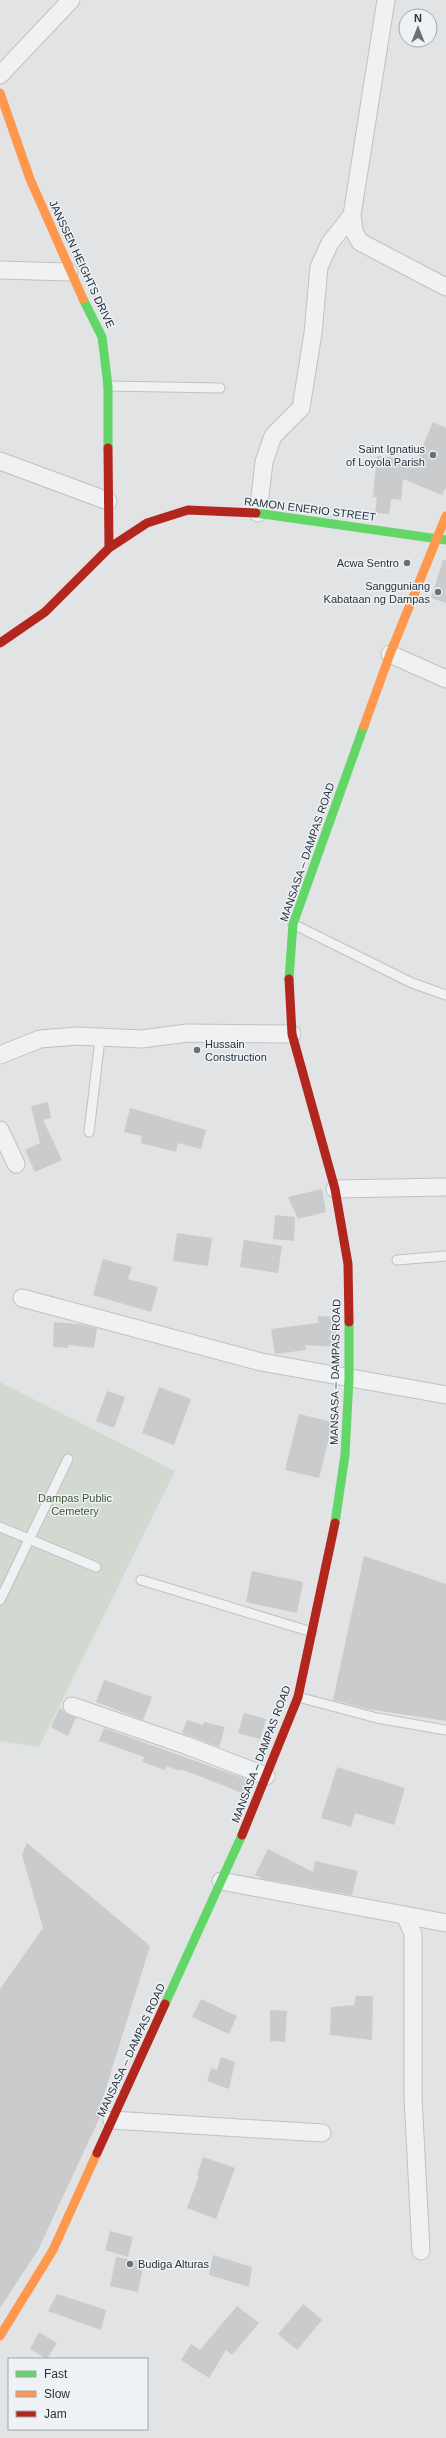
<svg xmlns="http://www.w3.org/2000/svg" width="446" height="2438" font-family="Helvetica,sans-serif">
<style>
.green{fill:#d2d9d1}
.building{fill:#c9cbcd}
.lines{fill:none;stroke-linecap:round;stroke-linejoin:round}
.lane-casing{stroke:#bfc1c3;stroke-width:11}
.street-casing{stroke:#bfc1c3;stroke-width:19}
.lane{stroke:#f0f1f2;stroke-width:9}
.street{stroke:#f0f1f2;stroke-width:17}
.fast{stroke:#63d668;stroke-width:9}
.slow{stroke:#ff974d;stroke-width:9}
.jam{stroke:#b3261e;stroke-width:9}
.poi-dot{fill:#697178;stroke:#eef2f5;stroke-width:1.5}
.labels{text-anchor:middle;stroke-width:3;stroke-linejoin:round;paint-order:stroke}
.street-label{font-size:11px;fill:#28333d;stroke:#eef2f5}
.poi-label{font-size:11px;fill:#28333d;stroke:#eef2f5;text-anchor:end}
.park-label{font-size:11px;fill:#415836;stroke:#eef2f5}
</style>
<rect width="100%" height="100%" fill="#e1e3e5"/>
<path class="green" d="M0,1382L175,1471L39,1747L0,1741Z"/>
<path class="building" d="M433,422L446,428V487L442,495L403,479L401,500L391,499L389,514L375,513L377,497H373L377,456L417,460Z
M443,560H446V603L431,598Z
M48,1102L51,1118L43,1120L62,1160L35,1172L25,1150L40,1143L31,1106Z
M130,1108L206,1130L201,1149L178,1143L176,1152L141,1143L142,1136L124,1132Z
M322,1189L326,1212L298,1219L288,1197Z
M275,1215L295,1217L294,1241L273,1239Z
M177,1233L212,1238L208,1266L173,1261Z
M244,1240L282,1246L278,1273L240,1267Z
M103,1259L132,1267L128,1279L158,1287L151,1312L93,1295Z
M318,1316L336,1317V1347L305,1345L306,1350L275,1354L271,1329L318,1323Z
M54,1322L79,1324L97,1328L94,1348L69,1345L68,1348L53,1347Z
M159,1387L191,1399L174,1445L142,1433Z
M107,1391L125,1397L114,1428L96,1421Z
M299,1414L333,1422L319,1478L285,1470Z
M364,1556L446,1584V1721L367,1709L333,1700Z
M252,1571L303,1582L297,1613L246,1602Z
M104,1680L152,1697L143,1720L96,1702Z
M60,1707L65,1713L76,1718L68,1736L51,1727Z
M244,1713L266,1719L260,1739L238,1733Z
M187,1720L203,1725L204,1722L225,1727L219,1747L182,1733Z
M104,1728L251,1781L245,1794L181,1769L180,1771L166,1766L165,1770L142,1762L144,1757L99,1741Z
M337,1767L405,1788L394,1825L355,1813L351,1827L321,1818Z
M27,1843L150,1946L98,2114L101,2115L38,2250L0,2308V1989L43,1928L22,1855Z
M268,1849L313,1872L315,1861L358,1871L352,1895L263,1879L255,1875Z
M356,1996H373L372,2040L330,2035L331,2007L354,2005Z
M201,1999L237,2016L229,2034L192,2017Z
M270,2010L287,2011L285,2042L270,2041Z
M221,2057L235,2062L229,2089L207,2081L211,2068L217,2070Z
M203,2157L235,2168L216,2219L187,2208L199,2176L197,2175Z
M110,2231L133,2237L128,2257L105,2250Z
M213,2255L252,2267L249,2287L209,2275Z
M116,2257L144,2262L138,2292L110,2286Z
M57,2294L106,2310L101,2330L48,2311Z
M303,2304L322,2320L297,2350L278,2334Z
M237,2306L259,2323L232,2355L226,2350L209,2378L181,2360L191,2344L200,2350Z
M39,2332L57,2343L47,2359L30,2349Z"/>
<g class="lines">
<defs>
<path id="lane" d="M108,386L220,388
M293,924L412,983L446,995
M89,1132L100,1039
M397,1260L446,1256
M0,1527L96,1567
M141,1580L312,1632
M0,1600L68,1459
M298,1697L377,1718L446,1730"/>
<path id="street" d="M386,0L352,215L354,231L360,242L446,287
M0,75L71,0
M0,270L69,272
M0,461L108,501
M258,513L264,462L273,436L301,408L313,333L319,267L330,243L352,215
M390,654L446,679
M0,1055L40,1039L77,1036L142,1039L187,1033L292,1034
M0,1130L16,1164
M335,1189L446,1187
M22,1298L261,1362L446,1395
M72,1706L188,1746L266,1776
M221,1881L446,1923
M406,1917L413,1934V2097L421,2251
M112,2120L322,2133"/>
</defs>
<use href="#lane" class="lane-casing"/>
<use href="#street" class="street-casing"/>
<use href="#lane" class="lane"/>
<use href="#street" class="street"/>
<path class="fast" d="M83,299L102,337L108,386V448
M256,513L446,540
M289,979L293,924L364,726
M335,1523L345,1455L349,1379V1322
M165,2004L242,1835"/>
<path class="slow" d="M0,93L30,179L83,299
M364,726L390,654L446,516
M0,2336L53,2250L97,2153"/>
<path class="jam" d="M108,448L109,548
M0,643L45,612L109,548L147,523L188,510L256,513
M289,979L292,1034L335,1189L348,1264L349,1322
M242,1835L298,1697L335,1523
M97,2153L165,2004"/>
</g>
<g class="poi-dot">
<circle cx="433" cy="455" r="4"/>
<circle cx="407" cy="563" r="4"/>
<circle cx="438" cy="592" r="4"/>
<circle cx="197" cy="1050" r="4"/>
<circle cx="130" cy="2264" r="4"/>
</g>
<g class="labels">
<g class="street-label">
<text transform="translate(82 264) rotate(65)" y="4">JANSSEN HEIGHTS DRIVE</text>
<text transform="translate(310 509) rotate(7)" y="4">RAMON ENERIO STREET</text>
<text transform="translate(307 852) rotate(-71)" y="4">MANSASA – DAMPAS ROAD</text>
<text transform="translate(335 1372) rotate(-89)" y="4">MANSASA – DAMPAS ROAD</text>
<text transform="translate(261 1754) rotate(-69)" y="4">MANSASA – DAMPAS ROAD</text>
<text transform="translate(131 2050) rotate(-65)" y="4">MANSASA – DAMPAS ROAD</text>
</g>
<g class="poi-label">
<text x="425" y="453">Saint Ignatius<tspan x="425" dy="13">of Loyola Parish</tspan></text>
<text x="399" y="567">Acwa Sentro</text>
<text x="430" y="590">Sangguniang<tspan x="430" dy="13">Kabataan ng Dampas</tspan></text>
<text x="205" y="1048" text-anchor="start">Hussain<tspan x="205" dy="13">Construction</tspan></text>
<text x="138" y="2268" text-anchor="start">Budiga Alturas</text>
</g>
<g class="park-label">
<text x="75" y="1502">Dampas Public<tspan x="75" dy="13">Cemetery</tspan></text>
</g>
</g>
<rect x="8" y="2358" width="140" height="72" fill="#eef2f5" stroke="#9fa6ab"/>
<rect x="16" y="2371" width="20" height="6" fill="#63d668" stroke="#9fa6ab"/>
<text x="44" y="2378" font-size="12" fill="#28333d">Fast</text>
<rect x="16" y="2391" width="20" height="6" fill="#ff974d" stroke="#9fa6ab"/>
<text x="44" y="2398" font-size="12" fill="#28333d">Slow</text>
<rect x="16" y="2411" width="20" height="6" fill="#b3261e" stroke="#9fa6ab"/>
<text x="44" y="2418" font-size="12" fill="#28333d">Jam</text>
<g transform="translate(418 28)"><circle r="19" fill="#eef2f5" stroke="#9fa6ab"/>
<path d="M0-3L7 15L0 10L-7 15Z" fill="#697178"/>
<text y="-6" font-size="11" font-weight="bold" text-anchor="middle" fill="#28333d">N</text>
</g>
</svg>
